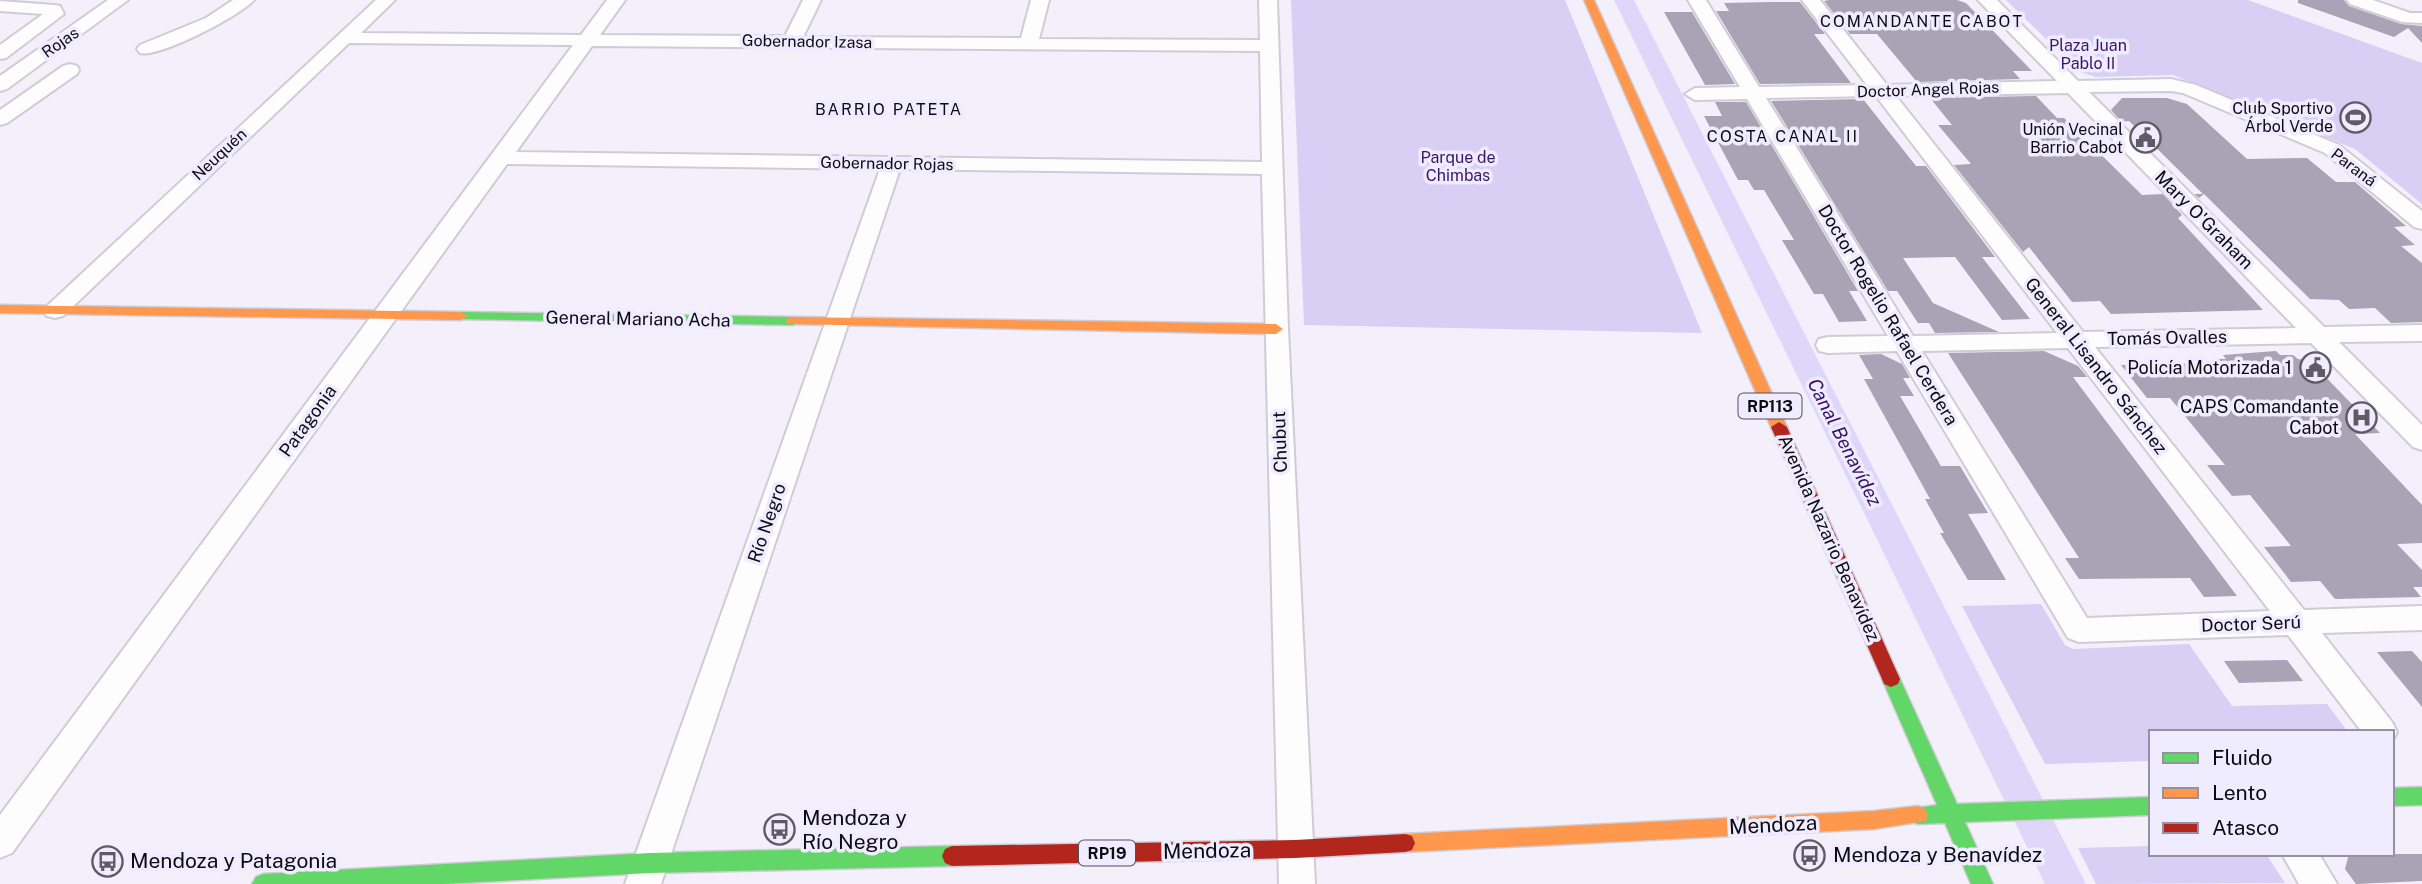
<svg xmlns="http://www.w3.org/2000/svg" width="2422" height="884" font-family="'Public Sans',sans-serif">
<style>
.green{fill:#d9cff4}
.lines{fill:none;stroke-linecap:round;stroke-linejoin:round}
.canal{fill:#dfd7fa;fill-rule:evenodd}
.building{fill:#a8a3b5}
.street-casing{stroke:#cfccd6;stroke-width:4}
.fast-casing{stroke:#cfccd6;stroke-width:3}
.slow-casing{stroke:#cfccd6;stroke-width:3}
.jam-casing{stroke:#cfccd6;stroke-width:3}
.street{fill:#fdfdfe;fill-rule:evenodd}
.fast{fill:#63d668;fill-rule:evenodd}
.slow{fill:#ff974d;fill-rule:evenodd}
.jam{fill:#b3261e;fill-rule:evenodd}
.labels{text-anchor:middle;stroke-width:7;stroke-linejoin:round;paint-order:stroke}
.far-neighbourhood-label{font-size:16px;letter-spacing:2px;fill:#0d0b12;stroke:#f0ecff}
.far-street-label{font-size:16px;fill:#0d0b12;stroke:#f0ecff}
.far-park-label{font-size:16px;fill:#381669;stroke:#f0ecff}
.far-poi-label{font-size:16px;fill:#0d0b12;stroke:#f0ecff;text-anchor:end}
.shield{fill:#f0ecff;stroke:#514e59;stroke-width:2}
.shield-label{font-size:16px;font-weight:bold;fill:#0d0b12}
.street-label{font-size:18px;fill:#0d0b12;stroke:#f0ecff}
.poi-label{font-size:18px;fill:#0d0b12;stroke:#f0ecff;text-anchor:end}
.water-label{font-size:19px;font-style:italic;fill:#351165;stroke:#f0ecff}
.near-poi-label{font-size:21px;fill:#0d0b12;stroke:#f0ecff;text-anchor:start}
.near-street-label{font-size:21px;fill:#0d0b12;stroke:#f0ecff}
</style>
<rect width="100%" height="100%" fill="#f3f0fb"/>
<path class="green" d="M1291,0H1565L1702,333L1304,325Z
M2006,0H2248L2422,63V204L2355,149L2173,75L2096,77L2080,72Z
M2041,604L2065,645L2073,649L2189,644L2232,706L2327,704L2348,732H2151V761L2045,764L1962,606Z
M2151,846V854H2266L2285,883L2096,884L2078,848Z"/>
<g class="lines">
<path class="canal" d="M1614,0H1634L2086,884H2045Z"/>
</g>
<path class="building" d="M1829,0H1957L1966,3L2032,71H2013L2020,79L1917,82L1877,34H1850L1824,1Z
M2298,0H2344L2349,6L2401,24L2422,26V43L2408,28L2394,37L2298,3Z
M1770,2H1800L1825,34H1814L1851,83L1760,84L1716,11H1729L1724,3Z
M1664,12H1692L1735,84L1705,85Z
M2036,96L2057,118H2064L2142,195L2163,194L2182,215L2178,218L2263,310L2111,314L2100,301L2072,302L2029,247L2023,252L1954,165L1971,164L1938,125H1952L1930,98Z
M2122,98H2167L2187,104L2247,159L2307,158L2336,182H2355L2406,226L2394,227L2415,245L2401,246L2422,263V322L2391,323L2375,308L2349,309L2339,300L2310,299L2204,194L2199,198L2194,194H2203L2129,121L2122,122L2111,110Z
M1863,99L1916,166H1926L1995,257H1982L2030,319L2002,320L1955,257L1903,258L1933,303L1999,332L1935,333L1929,323H1918L1897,291H1888L1771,101Z
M1715,102H1746L1858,291H1849L1867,321L1839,322L1823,294H1814L1782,240H1794L1764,190H1754L1748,180H1738L1704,116H1722Z
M2044,351L2078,366L2087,377H2073L2237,596L2204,597L2190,578L2079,579L2065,558H2079L1948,353Z
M2276,351L2280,355H2293L2298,359L2310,361L2380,433L2355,434L2422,505V543L2397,544L2422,570V587H2413L2421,597L2335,599L2320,581L2291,582L2264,547L2291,546L2250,495L2232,496L2207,465H2225L2170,398H2147L2121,365L2216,363L2213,359H2226L2223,355Z
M1881,354L1902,364L1910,378H1903L1914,396H1900L1941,466H1960L1988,513L1968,514L2006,580H1968L1940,533H1944L1925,499H1930L1864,379H1873L1859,355Z
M2412,651L2422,662V707L2377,652Z
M2287,660L2303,681L2239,683L2224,661Z
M2349,854H2422V881L2356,884L2345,869Z"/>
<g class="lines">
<defs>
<path id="street" d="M108,0H128L7,89L0,91V76Z
M233,0H254C240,16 159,58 140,53L137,49L140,45L206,18Z
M376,0H395L361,33L581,35L607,0H625L600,35L785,36L803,0H821L803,37L1021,38L1031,0H1049L1039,39L1260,40L1259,0H1277L1288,329L1315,884H1279L1262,174L900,169L661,884H625L880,169L507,164L12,853L0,858V815L573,45L349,43L63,316L55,318L47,316L43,311L47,306ZM592,46L1260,51L1262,162L516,152Z
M1688,0H1706L1759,87L1867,85L1802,0H1820L1887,85L2057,81L1978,0H1997L2078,81L2171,79L2196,85L2339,145L2422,211V229L2414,227L2325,153L2183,93L2171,91L2089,92L2324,327L2422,325V341L2339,342L2422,425V450L2413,447L2311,343L2095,347L2304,610L2422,606V630L2322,633L2392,722L2397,732L2392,742V732H2362L2288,635L2079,642L2068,638L1897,351L1828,353L1819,351L1816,345L1819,339L1828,337L1888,336L1747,99L1695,100L1685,94L1695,88L1740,87ZM2068,93L2296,328L2083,332L1896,96ZM1876,96L2057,333L1913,336L1766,98ZM2068,348L2270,611L2087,618L1922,351Z
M2347,0H2373L2410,13H2422V23L2402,22L2350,4Z
M0,1L54,5L60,6L64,14L6,58L0,59V45L43,14L0,11Z
M70,64L77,66L79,70L77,74L7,123L0,125V110L63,66Z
M2282,854H2319L2337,884H2299Z"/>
<path id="fast" d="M461,312L793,317L800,321L793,325L456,319L454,316Z
M1891,671L1898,674L1900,679L1957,804L2151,797V815L1965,822L1993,884H1971L1945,823L1918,824L1911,821L1908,815L1911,809L1937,805L1882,679L1884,674Z
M2422,787V805L2392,806V788Z
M952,846L959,849L962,856L959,863L952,866L650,873L443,884H252L256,877L263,874L650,853Z"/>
<path id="slow" d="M1584,0H1594L1787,427L1785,431H1773L1771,427Z
M0,305L461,312L468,316L461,320L0,313Z
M793,317L1276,324L1283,329L1276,334L788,324L786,321L788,318Z
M1918,806L1925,809L1928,815L1925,821L1874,829L1405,852L1398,850L1395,843L1398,836L1405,834L1874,811Z"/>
<path id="jam" d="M1779,422L1787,427L1900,679L1898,684L1891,687L1884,684L1882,679L1771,427Z
M1405,834L1412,836L1415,843L1412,850L1405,852L1295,858L952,866L945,863L942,856L945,849L952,846L1295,840Z"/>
</defs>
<use href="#street" class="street-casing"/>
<use href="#fast" class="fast-casing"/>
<use href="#slow" class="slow-casing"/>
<use href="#jam" class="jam-casing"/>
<use href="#street" class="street"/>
<use href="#fast" class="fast"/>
<use href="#slow" class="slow"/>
<use href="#jam" class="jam"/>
</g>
<defs>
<symbol id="stadium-ring" viewBox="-11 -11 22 22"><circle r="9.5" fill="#f0ecff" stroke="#5e5b64" stroke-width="1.5"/><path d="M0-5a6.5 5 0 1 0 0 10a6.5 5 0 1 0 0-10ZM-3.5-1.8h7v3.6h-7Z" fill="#5e5b64"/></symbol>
<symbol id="civic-ring" viewBox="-11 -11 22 22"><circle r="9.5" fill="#f0ecff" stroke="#5e5b64" stroke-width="1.5"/><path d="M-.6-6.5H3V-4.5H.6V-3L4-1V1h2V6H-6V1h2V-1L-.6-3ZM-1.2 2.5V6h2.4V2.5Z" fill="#5e5b64"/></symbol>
<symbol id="hospital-ring" viewBox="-11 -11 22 22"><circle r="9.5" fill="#f0ecff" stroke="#5e5b64" stroke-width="1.5"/><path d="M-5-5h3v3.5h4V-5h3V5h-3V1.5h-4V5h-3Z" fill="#5e5b64"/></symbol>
<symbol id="bus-ring" viewBox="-11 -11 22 22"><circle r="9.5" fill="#f0ecff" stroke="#5e5b64" stroke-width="1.5"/><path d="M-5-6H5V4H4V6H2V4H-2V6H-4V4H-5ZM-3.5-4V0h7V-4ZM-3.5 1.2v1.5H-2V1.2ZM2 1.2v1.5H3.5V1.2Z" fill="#5e5b64"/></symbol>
</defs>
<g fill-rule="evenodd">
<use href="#stadium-ring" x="2338" y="100" width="35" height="35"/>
<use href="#civic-ring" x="2128" y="120" width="35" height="35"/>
<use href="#civic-ring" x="2298" y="350" width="35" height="35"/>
<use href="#hospital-ring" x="2344" y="400" width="35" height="35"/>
<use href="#bus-ring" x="762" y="812" width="35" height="35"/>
<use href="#bus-ring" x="1792" y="838" width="35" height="35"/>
<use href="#bus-ring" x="90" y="844" width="35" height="35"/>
</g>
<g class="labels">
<g class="far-neighbourhood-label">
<text x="1922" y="27">COMANDANTE CABOT</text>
<text x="889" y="115">BARRIO PATETA</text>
<text x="1783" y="142">COSTA CANAL II</text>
</g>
<g class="far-street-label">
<text transform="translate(807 41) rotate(1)" y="6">Gobernador Izasa</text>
<text transform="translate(60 42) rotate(-35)" y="6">Rojas</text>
<text transform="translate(1928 89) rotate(-2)" y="6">Doctor Angel Rojas</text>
<text transform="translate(219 154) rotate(-43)" y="6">Neuquén</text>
<text transform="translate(887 163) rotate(1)" y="6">Gobernador Rojas</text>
<text transform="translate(2354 167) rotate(37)" y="6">Paraná</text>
</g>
<g class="far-park-label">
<text x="2088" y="51">Plaza Juan<tspan x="2088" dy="18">Pablo II</tspan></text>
<text x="1458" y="163">Parque de<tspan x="1458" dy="18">Chimbas</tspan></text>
</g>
<g class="far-poi-label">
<text x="2333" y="114">Club Sportivo<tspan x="2333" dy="18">Árbol Verde</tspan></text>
<text x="2123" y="135">Unión Vecinal<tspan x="2123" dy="18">Barrio Cabot</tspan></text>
</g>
<g class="shield">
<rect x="1738.5" y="393.5" width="63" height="25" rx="5"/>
<rect x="1079" y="840.5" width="56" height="25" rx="5"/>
</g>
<g class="shield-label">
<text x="1770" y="412">RP113</text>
<text x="1107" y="859">RP19</text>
</g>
<g class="street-label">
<text transform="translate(2204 220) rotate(45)" y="6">Mary O'Graham</text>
<text transform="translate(1888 315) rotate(59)" y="6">Doctor Rogelio Rafael Cerdera</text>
<text transform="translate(638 319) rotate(1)" y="6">General Mariano Acha</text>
<text transform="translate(2167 338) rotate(-1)" y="6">Tomás Ovalles</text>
<text transform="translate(2096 366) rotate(52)" y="6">General Lisandro Sánchez</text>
<text transform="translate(308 421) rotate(-54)" y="6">Patagonia</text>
<text transform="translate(1280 442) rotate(-92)" y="6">Chubut</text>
<text transform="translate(767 523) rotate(-71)" y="6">Río Negro</text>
<text transform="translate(1829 538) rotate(66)" y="6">Avenida Nazario Benavídez</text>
<text transform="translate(2251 624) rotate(-2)" y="6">Doctor Serú</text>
</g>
<g class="poi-label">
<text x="2292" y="374">Policía Motorizada 1</text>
<text x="2339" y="413">CAPS Comandante<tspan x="2339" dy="21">Cabot</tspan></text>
</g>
<g class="water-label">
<text transform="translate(1845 442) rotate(63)" y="7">Canal Benavídez</text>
</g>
<g class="near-poi-label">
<text x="802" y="825">Mendoza y<tspan x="802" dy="24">Río Negro</tspan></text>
<text x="1833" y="862">Mendoza y Benavídez</text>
<text x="130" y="868">Mendoza y Patagonia</text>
</g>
<g class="near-street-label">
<text transform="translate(1773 825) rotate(-3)" y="7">Mendoza</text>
<text transform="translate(1207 851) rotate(-1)" y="7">Mendoza</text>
</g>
</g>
<rect x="2149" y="730" width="245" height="126" fill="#f0ecff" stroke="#9592a0" stroke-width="2"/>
<rect x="2163" y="753" width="35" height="10" fill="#63d668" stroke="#9592a0" stroke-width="2"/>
<text x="2212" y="765" font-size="21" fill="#0d0b12">Fluido</text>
<rect x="2163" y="788" width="35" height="10" fill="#ff974d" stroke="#9592a0" stroke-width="2"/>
<text x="2212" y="800" font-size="21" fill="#0d0b12">Lento</text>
<rect x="2163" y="823" width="35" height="10" fill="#b3261e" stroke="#9592a0" stroke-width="2"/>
<text x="2212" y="835" font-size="21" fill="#0d0b12">Atasco</text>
</svg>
